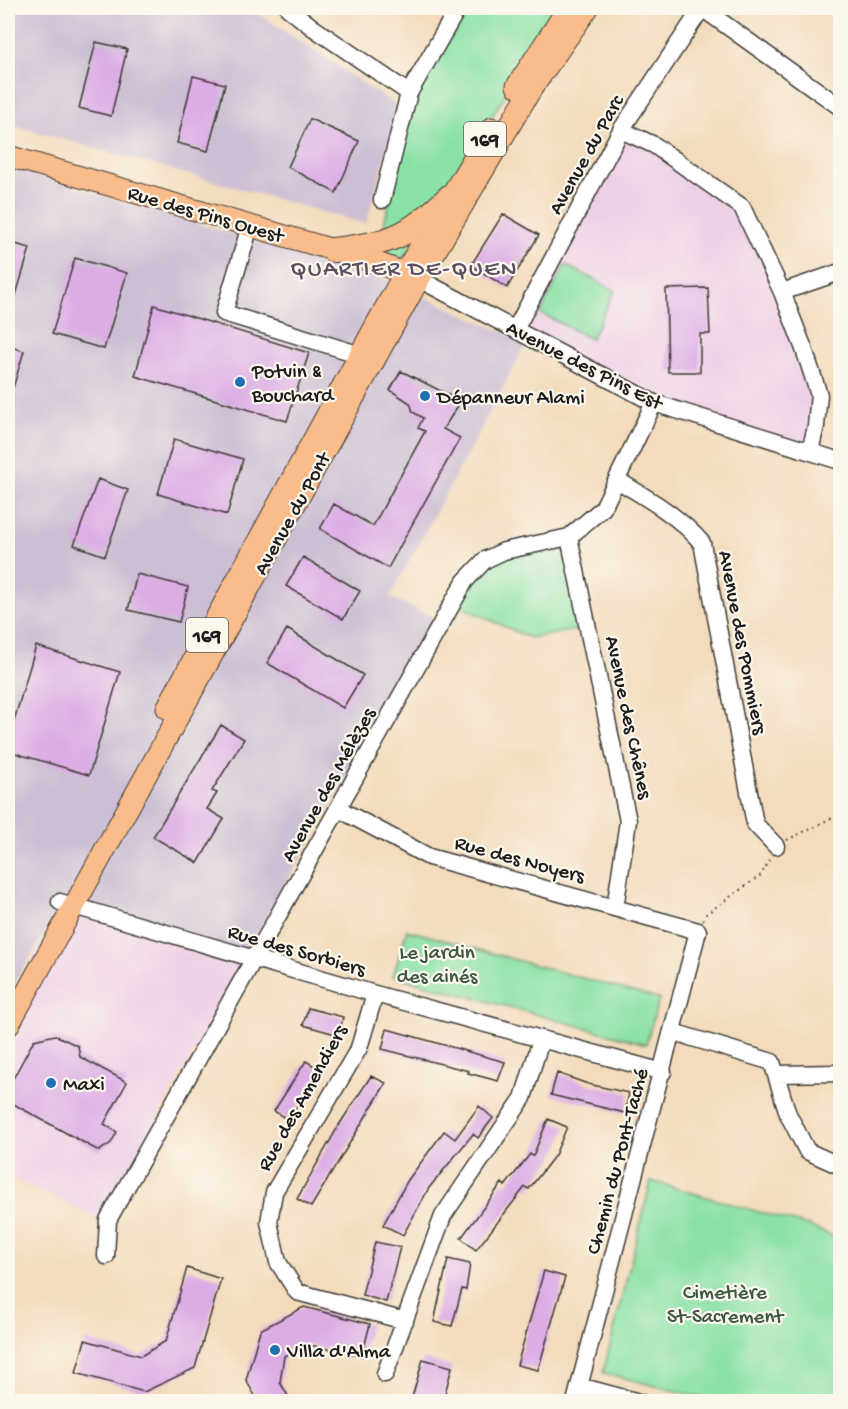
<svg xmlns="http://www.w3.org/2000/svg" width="848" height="1409" font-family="'Gochi Hand',sans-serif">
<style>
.built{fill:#eed0e7}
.industrial{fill:#ccbed3}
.green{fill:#89e1a5;stroke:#527e60;stroke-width:1.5}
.building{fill:#dcace5}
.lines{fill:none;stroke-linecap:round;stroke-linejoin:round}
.minor-casing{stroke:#3c3934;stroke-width:19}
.major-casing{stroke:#3c3934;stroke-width:23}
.highway-casing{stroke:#3c3934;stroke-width:26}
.path{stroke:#3c3934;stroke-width:2;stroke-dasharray:1.5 4.5;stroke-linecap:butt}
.minor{stroke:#fff;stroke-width:16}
.major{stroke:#f9bc8a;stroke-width:21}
.highway{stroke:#f9bc8a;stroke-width:24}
.poi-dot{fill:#1f6fb2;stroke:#fbf7ec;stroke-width:2}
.labels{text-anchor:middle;stroke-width:4.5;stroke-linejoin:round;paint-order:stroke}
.shield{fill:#fbf7ec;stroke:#5f5e5a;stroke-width:1.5}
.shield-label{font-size:20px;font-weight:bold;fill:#1c1c1c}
.street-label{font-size:21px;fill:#1c1c1c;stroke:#fbf7ec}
.poi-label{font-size:21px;fill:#1c1c1c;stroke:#fbf7ec;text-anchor:start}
.park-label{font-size:21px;fill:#3d5745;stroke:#fbf7ec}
.quarter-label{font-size:24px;letter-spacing:1.5px;fill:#5f4e62;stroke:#fbf7ec}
</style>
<rect width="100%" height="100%" fill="#fbf7ec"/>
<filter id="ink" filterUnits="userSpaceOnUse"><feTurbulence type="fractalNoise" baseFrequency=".0167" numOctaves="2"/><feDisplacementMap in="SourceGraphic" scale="12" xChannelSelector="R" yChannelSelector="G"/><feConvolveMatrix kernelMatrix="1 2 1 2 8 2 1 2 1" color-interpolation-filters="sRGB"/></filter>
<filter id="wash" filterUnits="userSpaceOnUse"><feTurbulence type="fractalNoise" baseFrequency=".008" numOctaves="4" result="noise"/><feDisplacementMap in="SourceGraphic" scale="24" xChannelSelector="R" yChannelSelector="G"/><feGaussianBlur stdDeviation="1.35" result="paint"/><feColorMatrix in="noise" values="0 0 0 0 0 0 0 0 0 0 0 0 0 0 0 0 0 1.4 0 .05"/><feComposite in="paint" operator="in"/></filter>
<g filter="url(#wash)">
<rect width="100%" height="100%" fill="#f3dbbc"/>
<path class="built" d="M621,130L742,207L819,395L807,451L654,403L516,328Z
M64,899L247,951L103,1220L8,1176V1007Z"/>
<path class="industrial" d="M8,8H250L399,107L366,224L8,124Z
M8,167L387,280L527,343L390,597L437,620L247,951L64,899L8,995Z"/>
<path class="green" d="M469,8H560L400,263L377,256L413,96Z
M565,265L615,290L591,339L540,313Z
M567,539L588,628L530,638L455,604L485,560Z
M407,930L659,999L646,1044L393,976Z
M651,1181L808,1226L840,1239V1401H715L603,1373Z"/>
<g id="blocks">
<path class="building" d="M96,42L127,49L111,116L79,108Z
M193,76L225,84L208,151L177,143Z
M310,119L359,141L336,193L288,167Z
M503,214L539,235L507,288L471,265Z
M8,242L30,248L10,315L8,314Z
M75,258L127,273L104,349L52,334Z
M708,288L710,334H700V372H668L666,289Z
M154,305L309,353L287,421L135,376Z
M8,346L24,351L10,398H8Z
M401,371L461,401L443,429L460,438L388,568L320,529L334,504L373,526L425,431L418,428L423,418L413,412L410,403L390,390Z
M174,439L243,459L227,515L158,494Z
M98,479L128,490L105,556L74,545Z
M303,557L360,591L343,619L286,586Z
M137,574L188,587L179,622L128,610Z
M287,629L363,675L343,708L267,663Z
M36,646L120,672L89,775L8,751V741Z
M221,725L244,739L212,791L217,793L207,809L224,819L198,863L153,837Z
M308,1008L343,1017L339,1035L303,1025Z
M387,1029L505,1062L498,1081L468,1073L469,1071L382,1049Z
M55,1035L78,1046L80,1057L127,1082L104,1124L117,1132L111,1143L99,1151L8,1101V1088L34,1040Z
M306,1061L321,1070L288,1120L274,1111Z
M557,1073L588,1084L629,1093L625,1113L551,1095Z
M371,1076L386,1083L311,1207L297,1199L339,1125Z
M479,1106L493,1118L478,1138L473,1134L429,1188L403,1235L383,1225L408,1180L444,1131L455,1139Z
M548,1119L567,1127L555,1155L529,1189L525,1187L476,1250L461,1238L502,1183L505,1186L530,1154L533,1156Z
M375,1242L400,1247L386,1302L362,1295Z
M448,1259L470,1264L466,1290L462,1289L452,1326L434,1322Z
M187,1268L221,1279L195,1368L144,1392L76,1373L85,1340L141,1356L166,1341Z
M544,1271L565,1277L538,1370L517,1365Z
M304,1307L370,1324L362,1356L309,1345L284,1356L280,1382L291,1401H258L246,1380L260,1330Z
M423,1359L452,1367L443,1401H411Z"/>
</g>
</g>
<g filter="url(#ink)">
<use href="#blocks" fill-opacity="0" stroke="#3c3934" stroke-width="1.5"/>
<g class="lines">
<defs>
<path id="minor" d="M288,8L312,27L409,93
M702,8L840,107
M621,130L654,145L742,207L782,292L804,349L819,395L816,426L810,451
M382,200L409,93L458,8
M250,226L224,313L361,355
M419,279L654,403L840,461
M782,292L840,272
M516,328L621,130L702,8
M617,480C647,498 679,516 702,543L755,824L776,846
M569,537L628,821L615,908
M339,809L429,857L698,931L575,1402
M60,902L375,994L663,1072
M375,994L359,1048L274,1192L269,1222L278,1262L297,1292L405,1321
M673,1032L772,1062L788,1114L807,1151L840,1166
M776,1074L840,1073
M106,1256L108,1220L465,581L485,560L504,551L569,537L603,508L654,403
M385,1374L443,1216L523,1098L541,1040
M579,1386L639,1402"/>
<path id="major" d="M517,86L568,8
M8,156L375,262L418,278
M167,708L405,272L492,128
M8,1026L419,279L530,91L588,8"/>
<path id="highway" d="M333,250C390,243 407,238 449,197"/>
</defs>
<use href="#minor" class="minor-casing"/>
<use href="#major" class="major-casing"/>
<use href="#highway" class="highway-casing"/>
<path class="path" d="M787,840L840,814
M703,920L706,914L761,875L770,859"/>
<use href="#minor" class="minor"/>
<use href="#major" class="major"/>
<use href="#highway" class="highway"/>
</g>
</g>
<g class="poi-dot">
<circle cx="240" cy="382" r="6"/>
<circle cx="425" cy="396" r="6"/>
<circle cx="51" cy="1083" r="6"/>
<circle cx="275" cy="1350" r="6"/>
</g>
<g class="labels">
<g class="shield">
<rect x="464" y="122" width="42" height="34" rx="4.5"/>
<rect x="186" y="618" width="42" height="34" rx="4.5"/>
</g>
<g class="shield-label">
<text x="485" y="146">169</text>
<text x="207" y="642">169</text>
</g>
<g class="street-label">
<text transform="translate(585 154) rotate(-61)" y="7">Avenue du Parc</text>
<text transform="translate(206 213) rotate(16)" y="7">Rue des Pins Ouest</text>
<text transform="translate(585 364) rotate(27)" y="7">Avenue des Pins Est</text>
<text transform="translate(291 513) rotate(-61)" y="7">Avenue du Pont</text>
<text transform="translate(744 642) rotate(79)" y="7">Avenue des Pommiers</text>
<text transform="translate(630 717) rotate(78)" y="7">Avenue des Chênes</text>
<text transform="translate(327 784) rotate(-61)" y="7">Avenue des Mélèzes</text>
<text transform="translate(520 858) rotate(15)" y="7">Rue des Noyers</text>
<text transform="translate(297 949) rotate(16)" y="7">Rue des Sorbiers</text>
<text transform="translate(301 1097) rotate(-61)" y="7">Rue des Amendiers</text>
<text transform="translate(616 1161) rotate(-75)" y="7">Chemin du Pont-Taché</text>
</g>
<g class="poi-label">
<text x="252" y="377">Potvin &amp;<tspan x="252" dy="24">Bouchard</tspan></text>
<text x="437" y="403">Dépanneur Alami</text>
<text x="63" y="1090">Maxi</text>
<text x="287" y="1357">Villa d'Alma</text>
</g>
<g class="park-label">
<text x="437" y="958">Le jardin<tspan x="437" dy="24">des ainés</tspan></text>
<text x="725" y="1298">Cimetière<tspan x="725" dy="24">St-Sacrement</tspan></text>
</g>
<g class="quarter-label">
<text x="404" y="275">QUARTIER DE-QUEN</text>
</g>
</g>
<rect width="848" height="1409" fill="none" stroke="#fbf7ec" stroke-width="30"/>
</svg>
